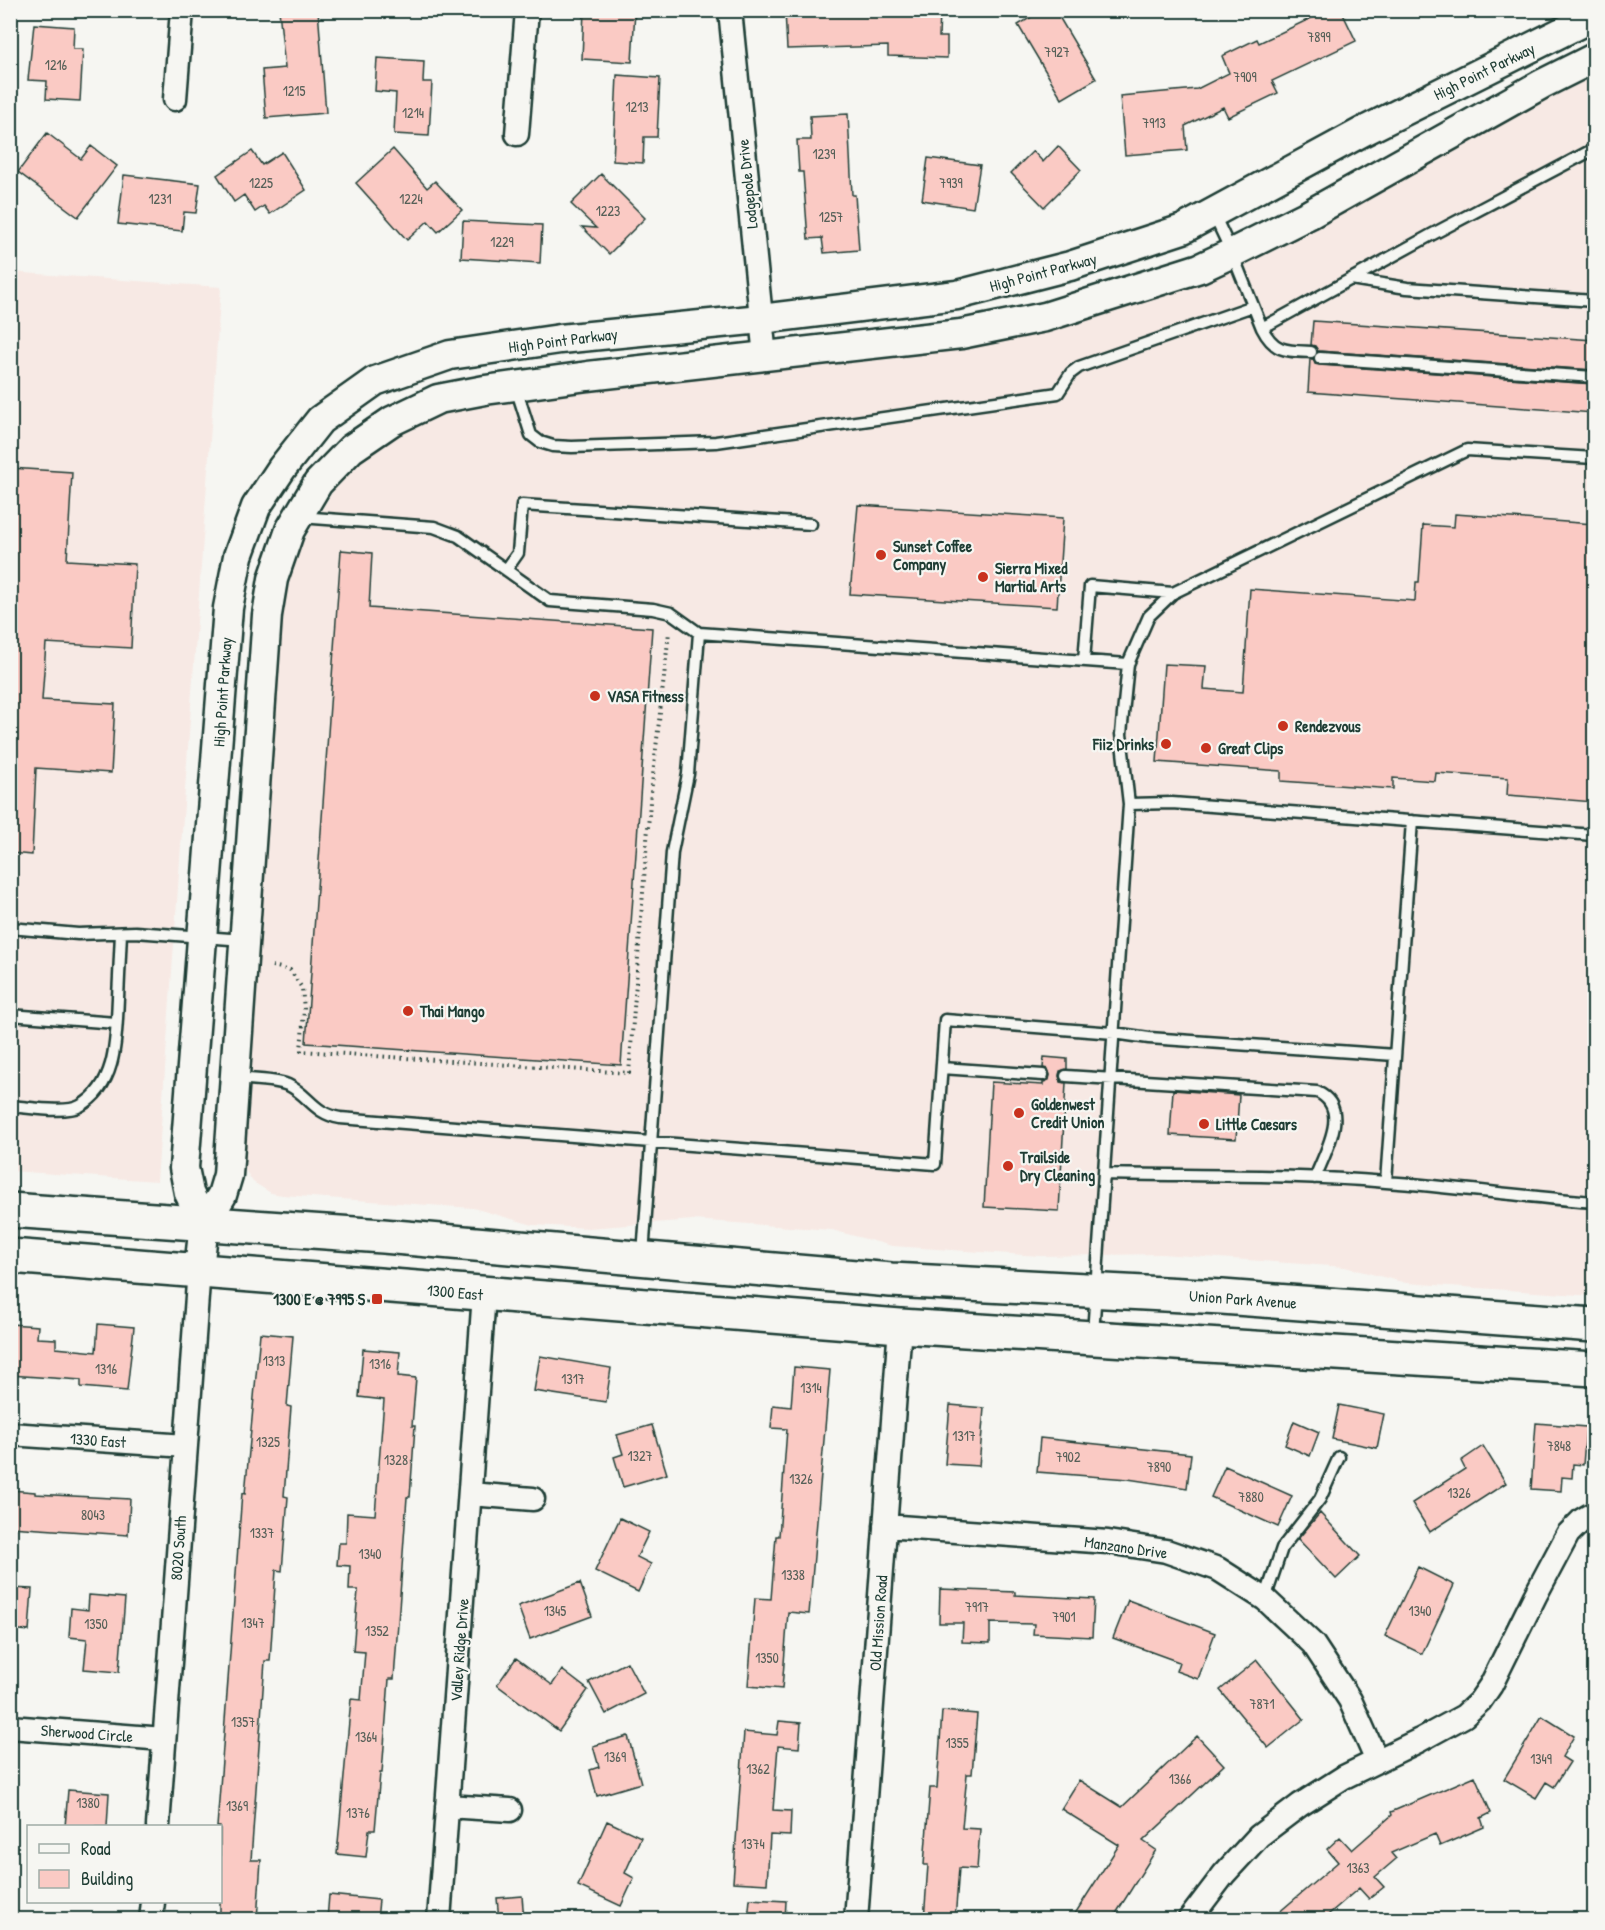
<svg xmlns="http://www.w3.org/2000/svg" width="1605" height="1930" font-family="'Patrick Hand',sans-serif">
<style>
.built{fill:#f7e9e4}
.building{fill:#facac4;stroke:#1f3d34;stroke-width:1.5}
.lines{fill:none;stroke-linecap:round;stroke-linejoin:round}
.service-casing{stroke:#1f3d34;stroke-width:15}
.minor-casing{stroke:#1f3d34;stroke-width:27}
.tertiary-casing{stroke:#1f3d34;stroke-width:33}
.primary-casing{stroke:#1f3d34;stroke-width:38}
.path{stroke:#1f3d34;stroke-width:4;stroke-dasharray:1.5 4.5;stroke-linecap:butt}
.service{stroke:#f6f6f2;stroke-width:10}
.minor{stroke:#f6f6f2;stroke-width:22}
.tertiary{stroke:#f6f6f2;stroke-width:28}
.primary{stroke:#f6f6f2;stroke-width:33}
.poi-dot{fill:#c8321e;stroke:#f6f6f2;stroke-width:2}
.labels{text-anchor:middle;stroke-width:4.5;stroke-linejoin:round;paint-order:stroke}
.number-label{font-size:14px;fill:#566058}
.street-label{font-size:16px;fill:#1f3d34;stroke:#f6f6f2}
.poi-label{font-size:16px;font-weight:bold;fill:#1f3d34;stroke:#f6f6f2;text-anchor:start}
</style>
<rect width="100%" height="100%" fill="#f6f6f2"/>
<filter id="ink" filterUnits="userSpaceOnUse"><feTurbulence type="fractalNoise" baseFrequency=".0167" numOctaves="2"/><feDisplacementMap in="SourceGraphic" scale="12" xChannelSelector="R" yChannelSelector="G"/><feConvolveMatrix kernelMatrix="1 2 1 2 8 2 1 2 1" color-interpolation-filters="sRGB"/></filter>
<g filter="url(#ink)">
<path class="built" d="M1594,73V1296L1406,1283L1345,1267L1161,1254L1040,1256L892,1246L832,1230L693,1220L589,1228L533,1225L473,1208L282,1195L271,1193L253,1182L244,1168L243,1160L281,620L285,590L299,548L336,486L359,463L380,446L414,426L453,411L484,404L947,351L1044,331L1145,302L1192,285L1259,256L1319,227Z
M10,272L221,287L157,1181L11,1171Z"/>
<path class="building" d="M279,10H318L326,113L266,118L262,70L285,68Z
M584,10H635L632,62L582,59Z
M785,10L940,11L939,37H947V58L888,56V46L787,49Z
M1043,10H1055L1096,79L1062,99L1018,25Z
M1328,10H1341L1356,41L1272,81L1278,93L1228,117L1223,107L1185,126L1187,150L1125,155L1120,96L1197,89L1229,73L1222,56L1257,39L1259,43Z
M34,24L74,27L73,49H83L80,101L46,99L47,81L28,80Z
M377,58L424,61L423,82H432L429,136L394,134L396,93L375,91Z
M617,75L660,78L657,137H644L643,163L613,161Z
M848,114L852,195H855L859,250L824,253L822,238L808,239L803,172H799L797,140H811L810,116Z
M47,133L81,159L91,146L117,166L78,217L18,172Z
M1058,146L1081,170L1044,207L1011,173L1033,151L1043,162Z
M393,149L427,188L435,181L462,210L438,232L428,221L407,240L356,183Z
M252,151L262,165L282,152L306,190L270,214L264,206L255,212L244,195L234,202L217,175Z
M928,158L980,165L973,208L922,200Z
M601,174L645,218L609,254L582,227L596,228L571,204Z
M124,175L200,184L196,213L184,212L182,231L118,224Z
M463,221L542,225L540,263L461,258Z
M1313,321L1594,340V370L1318,351L1315,346L1311,345Z
M1310,359H1313L1315,364L1319,365L1594,384V413L1308,392Z
M10,468L72,472L67,560L135,564L131,648L46,643L42,700L115,704L111,773L36,768L32,855L10,853Z
M858,505L1063,518L1057,607L850,594Z
M1455,514L1594,524V802L1507,795L1508,778L1436,773L1435,781L1393,778V789L1281,781V771L1157,762L1164,664L1206,666L1204,689L1243,692L1250,589L1415,601L1416,582H1419L1423,525L1454,527Z
M341,550L372,553L369,608L652,628L621,1065L306,1043Z
M1044,1057L1067,1059V1069L1060,1071L1059,1076L1061,1082L1066,1083L1059,1211L984,1207L991,1082L1043,1085V1082L1049,1080L1050,1075L1048,1069L1043,1068Z
M1173,1090L1239,1095L1236,1139L1170,1135Z
M10,1324L38,1326L37,1338L56,1339V1348L96,1352L98,1324L134,1327L127,1391L81,1387V1380L10,1375Z
M260,1333L293,1336L287,1406L291,1407L284,1496L288,1497L282,1571L276,1570L270,1661H265L251,1860H261L257,1920H220V1827H217L242,1493L245,1494Z
M363,1349L400,1352L398,1376L416,1378L412,1426H415L410,1497H407L394,1679H389L382,1773H380L375,1830H369L366,1857L337,1854L351,1699L361,1700L365,1652L353,1651L358,1590H349L350,1566L337,1565L339,1543H346L347,1513L375,1515L384,1400L359,1397Z
M540,1356L611,1368L606,1402L534,1391Z
M794,1367L830,1370L809,1614L788,1612L782,1689L748,1686L755,1598L771,1599L776,1536H779L787,1429L771,1428L773,1405L791,1407Z
M950,1405L984,1408L979,1466L945,1464Z
M1339,1405L1384,1414L1377,1448L1332,1439Z
M1294,1421L1319,1432L1310,1456L1285,1445Z
M1536,1423L1586,1427L1583,1465L1573,1464L1572,1478L1562,1477L1561,1491L1531,1489Z
M652,1425L667,1474L623,1487L614,1457L623,1454L617,1435Z
M1040,1438L1191,1454L1187,1488L1128,1479L1037,1472Z
M1483,1446L1506,1483L1430,1532L1412,1503L1465,1469L1461,1461Z
M1225,1466L1292,1496L1278,1527L1211,1497Z
M10,1490L35,1492V1494L130,1499L128,1535L10,1527Z
M1320,1513L1360,1556L1336,1579L1298,1539Z
M620,1518L649,1532L637,1557L651,1564L638,1592L595,1571Z
M1418,1567L1454,1585L1422,1654L1385,1636Z
M580,1583L592,1616L530,1639L518,1606Z
M10,1588L32,1589L29,1631L10,1629Z
M940,1589L1015,1592V1595L1094,1599L1092,1637L1033,1634L1034,1624L990,1623V1643L962,1642L963,1623H939Z
M89,1595L125,1598L119,1672L84,1669L87,1639L69,1637L71,1608L88,1610Z
M1128,1600L1215,1633L1198,1679L1176,1671L1179,1662L1113,1638Z
M516,1658L552,1685L562,1670L588,1690L559,1731L497,1685Z
M1257,1660L1304,1719L1268,1748L1220,1690Z
M627,1662L644,1694L606,1714L589,1682Z
M942,1711L977,1714L972,1774H967L962,1828L980,1829L977,1869L959,1868L955,1920H924L928,1865H924L930,1788H937Z
M1542,1716L1574,1736L1562,1757L1570,1762L1554,1787L1546,1782L1536,1798L1504,1779Z
M779,1721L801,1723L799,1748L778,1746L773,1810L791,1811L790,1836L770,1835L767,1884L733,1882L744,1732L777,1735Z
M628,1736L641,1783L597,1796L590,1770L599,1767L593,1746Z
M1197,1736L1224,1765L1143,1841L1156,1850L1112,1920H1071L1119,1845L1061,1809L1079,1780L1122,1807Z
M1475,1776L1491,1813L1481,1818L1484,1827L1440,1846L1435,1834L1391,1853L1396,1859L1375,1877L1384,1887L1369,1899L1359,1888L1322,1920H1270L1338,1862L1327,1849L1340,1837L1352,1850L1392,1815L1391,1812Z
M68,1790L109,1793L107,1827H65Z
M607,1821L641,1837L625,1873L634,1878L621,1906L578,1886Z
M329,1895L379,1900L377,1920H327Z
M522,1896L524,1920H499L497,1898Z
M750,1899L786,1901L785,1920H748Z"/>
<g class="lines">
<defs>
<path id="service" d="M1214,215L1232,253L1262,328L1431,235L1594,149
M1351,279L1407,288L1594,301
M1262,328C1274,352 1286,351 1311,352
M1320,358L1594,377
M516,388L531,435L540,442L553,446L572,447L716,442L1058,393L1071,373L1079,367L1253,306
M300,517L434,527L458,536L550,601L653,609L671,613L699,633
M506,570L518,553L522,505L811,524
M1084,661L1090,586L1173,593
M1129,804L1172,803L1594,835
M10,928L78,934L135,932L244,940
M10,1015L116,1023
M942,1068L1043,1075
M1066,1076L1317,1092C1352,1108 1325,1152 1315,1178
M235,1078C252,1080 272,1079 288,1085C309,1095 313,1113 340,1118L935,1164L945,1020L1114,1033L1149,1038L1395,1055
M10,1106C28,1107 65,1114 80,1106C118,1085 116,1035 118,998C119,976 120,955 121,933
M1104,1174C1198,1176 1292,1174 1386,1182C1456,1187 1525,1197 1594,1202
M1386,1182L1412,821
M643,1255L672,852L688,774L699,633L1128,664
M1093,1334L1129,804L1121,734L1128,664L1149,616L1173,593L1467,450L1594,458
M1265,1599L1282,1548L1320,1499L1339,1457"/>
<path id="minor" d="M730,10L765,357
M175,99L182,10
M517,134L527,10
M10,1434L186,1446
M470,1494L533,1499
M885,1526L1108,1542L1166,1551L1218,1569L1265,1599L1313,1644L1350,1700L1377,1761
M10,1727L164,1739
M447,1806L510,1810
M158,1826L199,1269
M151,1920L153,1902
M439,1920L484,1294
M856,1920L900,1326
M1189,1920L1224,1874L1259,1836L1300,1805L1344,1777L1420,1740L1464,1716L1480,1701L1491,1685L1535,1596L1568,1534L1582,1520L1594,1513"/>
<path id="tertiary" d="M204,1224L189,1193L184,1168L228,608L238,556L256,507L282,468L320,420L375,381L450,355L560,339L761,319L957,295L1070,266L1183,229L1362,132L1594,16
M199,1269L204,1224L222,1195L228,1175L267,615L273,579L290,530L318,483L351,449L392,421L438,399L485,390L588,376L961,334L1045,317L1200,268L1232,253L1310,214L1542,84L1594,58"/>
<path id="primary" d="M10,1210L383,1236L891,1280L1222,1297L1594,1325
M10,1256L900,1326L1594,1369"/>
</defs>
<use href="#service" class="service-casing"/>
<use href="#minor" class="minor-casing"/>
<use href="#tertiary" class="tertiary-casing"/>
<use href="#primary" class="primary-casing"/>
<path class="path" d="M272,966L290,970L302,988L304,1009L301,1051L629,1073L650,802L669,632"/>
<use href="#service" class="service"/>
<use href="#minor" class="minor"/>
<use href="#tertiary" class="tertiary"/>
<use href="#primary" class="primary"/>
</g>
</g>
<g class="poi-dot">
<circle cx="881" cy="555" r="6"/>
<circle cx="983" cy="577" r="6"/>
<circle cx="595" cy="696" r="6"/>
<circle cx="1283" cy="726" r="6"/>
<circle cx="1166" cy="744" r="6"/>
<circle cx="1206" cy="748" r="6"/>
<circle cx="408" cy="1011" r="6"/>
<circle cx="1019" cy="1113" r="6"/>
<circle cx="1204" cy="1124" r="6"/>
<circle cx="1008" cy="1166" r="6"/>
<rect x="371" y="1293" width="12" height="12" rx="3"/>
</g>
<g class="labels">
<g class="number-label">
<text x="1319" y="42">7899</text>
<text x="1057" y="57">7927</text>
<text x="56" y="70">1216</text>
<text x="1245" y="82">7909</text>
<text x="294" y="96">1215</text>
<text x="637" y="112">1213</text>
<text x="413" y="118">1214</text>
<text x="1154" y="128">7913</text>
<text x="824" y="159">1239</text>
<text x="261" y="188">1225</text>
<text x="951" y="188">7939</text>
<text x="160" y="204">1231</text>
<text x="411" y="204">1224</text>
<text x="608" y="216">1223</text>
<text x="831" y="222">1257</text>
<text x="502" y="247">1229</text>
<text x="274" y="1366">1313</text>
<text x="380" y="1369">1316</text>
<text x="106" y="1374">1316</text>
<text x="573" y="1384">1317</text>
<text x="811" y="1393">1314</text>
<text x="964" y="1441">1317</text>
<text x="268" y="1447">1325</text>
<text x="1559" y="1451">7848</text>
<text x="640" y="1461">1327</text>
<text x="1068" y="1462">7902</text>
<text x="396" y="1465">1328</text>
<text x="1159" y="1472">7890</text>
<text x="801" y="1484">1326</text>
<text x="1459" y="1498">1326</text>
<text x="1251" y="1502">7880</text>
<text x="93" y="1520">8043</text>
<text x="262" y="1538">1337</text>
<text x="370" y="1559">1340</text>
<text x="793" y="1580">1338</text>
<text x="977" y="1612">7917</text>
<text x="555" y="1616">1345</text>
<text x="1420" y="1616">1340</text>
<text x="1064" y="1622">7901</text>
<text x="253" y="1628">1347</text>
<text x="96" y="1629">1350</text>
<text x="377" y="1636">1352</text>
<text x="767" y="1663">1350</text>
<text x="1262" y="1709">7871</text>
<text x="243" y="1727">1357</text>
<text x="366" y="1742">1364</text>
<text x="957" y="1748">1355</text>
<text x="615" y="1762">1369</text>
<text x="1541" y="1764">1349</text>
<text x="758" y="1774">1362</text>
<text x="1180" y="1784">1366</text>
<text x="88" y="1808">1380</text>
<text x="237" y="1811">1369</text>
<text x="358" y="1818">1376</text>
<text x="753" y="1849">1374</text>
<text x="1358" y="1873">1363</text>
</g>
<g class="street-label">
<text transform="translate(1484 71) rotate(-26)" y="6">High Point Parkway</text>
<text transform="translate(747 184) rotate(-96)" y="6">Lodgepole Drive</text>
<text transform="translate(1043 272) rotate(-15)" y="6">High Point Parkway</text>
<text transform="translate(563 340) rotate(-7)" y="6">High Point Parkway</text>
<text transform="translate(222 692) rotate(-86)" y="6">High Point Parkway</text>
<text transform="translate(455 1292) rotate(5)" y="6">1300 East</text>
<text transform="translate(1243 1299) rotate(4)" y="6">Union Park Avenue</text>
<text transform="translate(98 1440) rotate(4)" y="6">1330 East</text>
<text transform="translate(1126 1547) rotate(8)" y="6">Manzano Drive</text>
<text transform="translate(178 1548) rotate(-86)" y="6">8020 South</text>
<text transform="translate(878 1623) rotate(-86)" y="6">Old Mission Road</text>
<text transform="translate(459 1650) rotate(-86)" y="6">Valley Ridge Drive</text>
<text transform="translate(87 1733) rotate(4)" y="6">Sherwood Circle</text>
</g>
<g class="poi-label">
<text x="893" y="552">Sunset Coffee<tspan x="893" dy="18">Company</tspan></text>
<text x="995" y="574">Sierra Mixed<tspan x="995" dy="18">Martial Arts</tspan></text>
<text x="607" y="702">VASA Fitness</text>
<text x="1295" y="732">Rendezvous</text>
<text x="1154" y="750" text-anchor="end">Fiiz Drinks</text>
<text x="1218" y="754">Great Clips</text>
<text x="420" y="1017">Thai Mango</text>
<text x="1031" y="1110">Goldenwest<tspan x="1031" dy="18">Credit Union</tspan></text>
<text x="1216" y="1130">Little Caesars</text>
<text x="1020" y="1163">Trailside<tspan x="1020" dy="18">Dry Cleaning</tspan></text>
<text x="365" y="1305" text-anchor="end">1300 E @ 7995 S</text>
</g>
</g>
<rect width="1605" height="1930" fill="none" stroke="#f6f6f2" stroke-width="36"/>
<rect x="18" y="18" width="1569" height="1894" fill="none" stroke="#1f3d34" stroke-width="2" filter="url(#ink)"/>
<rect x="27" y="1825" width="195" height="78" fill="#f6f6f2" stroke="#a0aca6" stroke-width="1.5"/>
<rect x="39" y="1844" width="30" height="9" fill="#f6f6f2" stroke="#a0aca6" stroke-width="1.5"/>
<text x="81" y="1855" font-size="18" fill="#1f3d34">Road</text>
<rect x="39" y="1870" width="30" height="18" fill="#facac4" stroke="#a0aca6" stroke-width="1.5"/>
<text x="81" y="1885" font-size="18" fill="#1f3d34">Building</text>
</svg>
